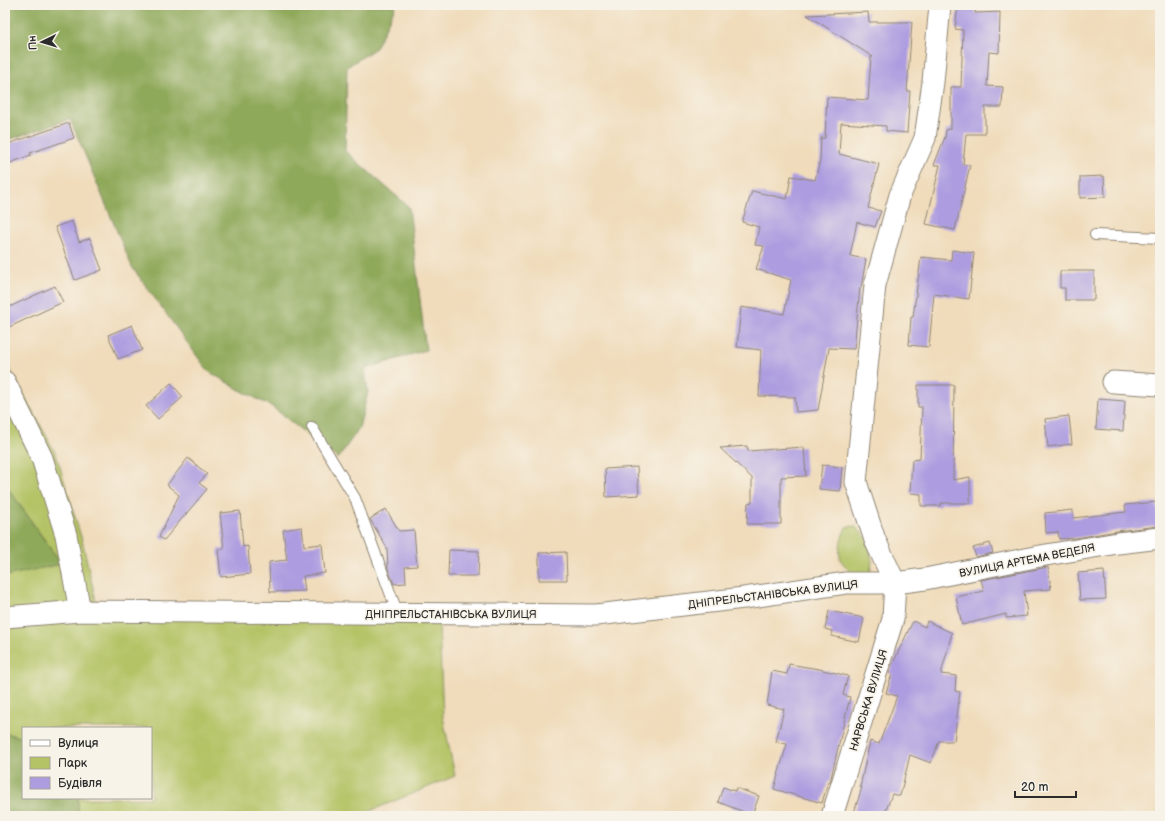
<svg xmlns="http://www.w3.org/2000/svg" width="1165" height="821" font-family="'Balsamiq Sans',sans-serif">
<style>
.green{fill:#b4c365;stroke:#707748}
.forest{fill:#8fa95a;stroke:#5d6a42}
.building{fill:#ad9de0}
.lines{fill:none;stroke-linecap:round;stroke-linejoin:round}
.service-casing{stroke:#8e8473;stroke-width:12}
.minor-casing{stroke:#8e8473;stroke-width:23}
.service{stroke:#fff;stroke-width:10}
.minor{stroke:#fff;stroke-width:21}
.labels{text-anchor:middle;stroke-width:3.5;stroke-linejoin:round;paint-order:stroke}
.street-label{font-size:11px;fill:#2b2b2b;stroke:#f7f3e8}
</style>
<rect width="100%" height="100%" fill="#f7f3e8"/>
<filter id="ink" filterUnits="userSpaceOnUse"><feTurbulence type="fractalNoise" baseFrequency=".025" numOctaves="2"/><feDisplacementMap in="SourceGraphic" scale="8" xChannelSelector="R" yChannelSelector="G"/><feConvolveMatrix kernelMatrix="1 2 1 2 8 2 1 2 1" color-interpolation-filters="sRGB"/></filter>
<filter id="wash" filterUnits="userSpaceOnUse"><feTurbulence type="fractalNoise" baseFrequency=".012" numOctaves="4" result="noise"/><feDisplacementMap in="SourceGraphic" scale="16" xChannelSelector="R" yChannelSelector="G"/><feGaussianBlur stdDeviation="0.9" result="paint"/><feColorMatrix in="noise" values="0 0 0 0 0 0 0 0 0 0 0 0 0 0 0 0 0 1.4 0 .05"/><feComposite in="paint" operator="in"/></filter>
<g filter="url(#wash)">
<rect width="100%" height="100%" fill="#f0dcbb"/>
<path class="green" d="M5,360L56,454L82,540L96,601L439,624L443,717L455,776L358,816H78V798H151V728H23V738L5,733V576L61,563L5,484Z
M855,526L867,538L872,561L870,574L856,576C851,572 846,567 842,562C836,553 842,536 846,527Z"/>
<path class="forest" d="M5,5H396L376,48L347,67L345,151L409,207L426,350L365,369L368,392L359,428L338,459L271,406L238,389L208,371L132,267L70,119L5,141Z
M5,484L61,564L5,576Z
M5,733L23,738V798H78V816H5Z"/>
<g id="blocks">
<path class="building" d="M958,5H976L975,13L1000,12L999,53L989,52L987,86L1003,87L1002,107H985V134H966L963,165H970L955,230L926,224L940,165H934L945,137L946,130L951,129V87H961L963,30L955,29Z
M868,12L869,22H912L907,91H910L907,133L886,131V126L841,123L839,154L879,164L868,208L881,211L875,227L857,222L850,256L866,259L861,288L860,287L854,349L829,348L818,410L796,412L795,397L759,396L761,350L737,347L741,307L784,314L791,280L756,269L764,246L755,245L759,227L742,222L752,191L787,199L791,176L815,180L820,160L821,138H825L827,97L868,100L871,57H873L807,15Z
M69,123L74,138L30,153L31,155L5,165V145Z
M1104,176L1105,197L1080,198V177Z
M72,221L79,242L90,238L102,270L75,280L55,227Z
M952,250L974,253L969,299L934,294L929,347L909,345L911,317H913L921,257L951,260Z
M1060,271H1094V300H1065V288H1060Z
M55,286L63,302L5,329V309Z
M132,325L142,350L118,359L108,335Z
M171,383L183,397L158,419L146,406Z
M918,385H954L953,480L970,477V503H941V506H921V494L910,493L912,460L920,459L922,407H918Z
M1098,399L1125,401L1123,431L1096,429Z
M1069,416L1072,444L1048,447L1045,419Z
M747,446L748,451L804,447L806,476L781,477V524H747L748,503L752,502V478L720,448Z
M188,458L207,474L199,483L207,489L164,540L159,537L179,495L167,485Z
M822,465L842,467L840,491L819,489Z
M637,467L639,495L606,497L605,469Z
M1157,502L1159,526L1117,531L1076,538L1059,539L1058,532L1046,533L1045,513L1073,510V518L1126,512L1125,505Z
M386,509L399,531L414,530L417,566L405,567L406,583L394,584L388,569L387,548L370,519Z
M240,511L243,547L248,546L250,574L221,577L218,549H224L220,513Z
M302,527L304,546L322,544L325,573L303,576L305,591L270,592L269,562L287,560L283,530Z
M990,543L993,553L976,557L973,548Z
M449,550L479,551L478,576H448Z
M566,552L567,580H539V553Z
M1048,567L1051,589L1024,591L1027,616L1006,618V614L962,625L956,597L984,591L981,580Z
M1104,571L1106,599L1080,600L1078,573Z
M829,611L864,618L859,642L831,636L832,631L825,629Z
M913,621L925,627L927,621L952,633L941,674L956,676L955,691L960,692L954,741H939L931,763L910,755L900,796L892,794L884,816H853L862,787H860L870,741L879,744L897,696L886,693L892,674L889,673L891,667Z
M789,664L819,669L848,676L843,695L850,697L830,782H828L822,803L774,789L787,744L776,742L784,709L767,705L772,671L787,674Z
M723,787L735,791L736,788L759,796L752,815L718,802Z"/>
</g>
</g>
<g filter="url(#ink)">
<use href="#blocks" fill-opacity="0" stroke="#8e8473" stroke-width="1"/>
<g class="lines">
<defs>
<path id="service" d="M1095,235L1160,238
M312,427L355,498L398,614"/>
<path id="minor" d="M5,382L42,458L66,535L80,611
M1113,382L1160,385
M5,617L80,611L596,615L744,598L846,583H895L925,579L1040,556L1118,543L1160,538
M832,816L893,619L895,583L875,540L856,482L875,285L900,195L925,138L933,82L940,5"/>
</defs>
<use href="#service" class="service-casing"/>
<use href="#minor" class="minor-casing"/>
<use href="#service" class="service"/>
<use href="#minor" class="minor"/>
</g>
</g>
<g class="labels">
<g class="street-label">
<text transform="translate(1027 560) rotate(-11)" y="4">ВУЛИЦЯ АРТЕМА ВЕДЕЛЯ</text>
<text transform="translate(773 594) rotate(-7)" y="4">ДНІПРЕЛЬСТАНІВСЬКА ВУЛИЦЯ</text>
<text x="451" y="618">ДНІПРЕЛЬСТАНІВСЬКА ВУЛИЦЯ</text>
<text transform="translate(868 700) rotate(-73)" y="4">НАРВСЬКА ВУЛИЦЯ</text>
</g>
</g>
<rect width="1165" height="821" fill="none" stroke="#f7f3e8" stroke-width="20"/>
<rect x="22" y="727" width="130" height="72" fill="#f7f3e8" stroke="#a5a39c"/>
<rect x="30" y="740" width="20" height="6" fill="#ffffff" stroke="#a5a39c"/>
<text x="58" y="747" font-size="12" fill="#2b2b2b">Вулиця</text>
<rect x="30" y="757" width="20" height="12" fill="#b4c365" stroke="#a5a39c"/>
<text x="58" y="767" font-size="12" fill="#2b2b2b">Парк</text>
<rect x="30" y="777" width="20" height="12" fill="#ad9de0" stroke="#a5a39c"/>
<text x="58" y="787" font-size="12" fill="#2b2b2b">Будівля</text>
<g transform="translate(42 42) rotate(265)" stroke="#f7f3e8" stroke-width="3" paint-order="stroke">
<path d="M0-3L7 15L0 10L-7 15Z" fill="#2b2b2b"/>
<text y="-6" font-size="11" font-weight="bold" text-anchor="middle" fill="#2b2b2b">Пн</text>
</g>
<path d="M1015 791v6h61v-6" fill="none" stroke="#2b2b2b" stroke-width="2"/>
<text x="1021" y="791" font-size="12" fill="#2b2b2b" stroke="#f7f3e8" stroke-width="3" paint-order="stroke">20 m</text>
</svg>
